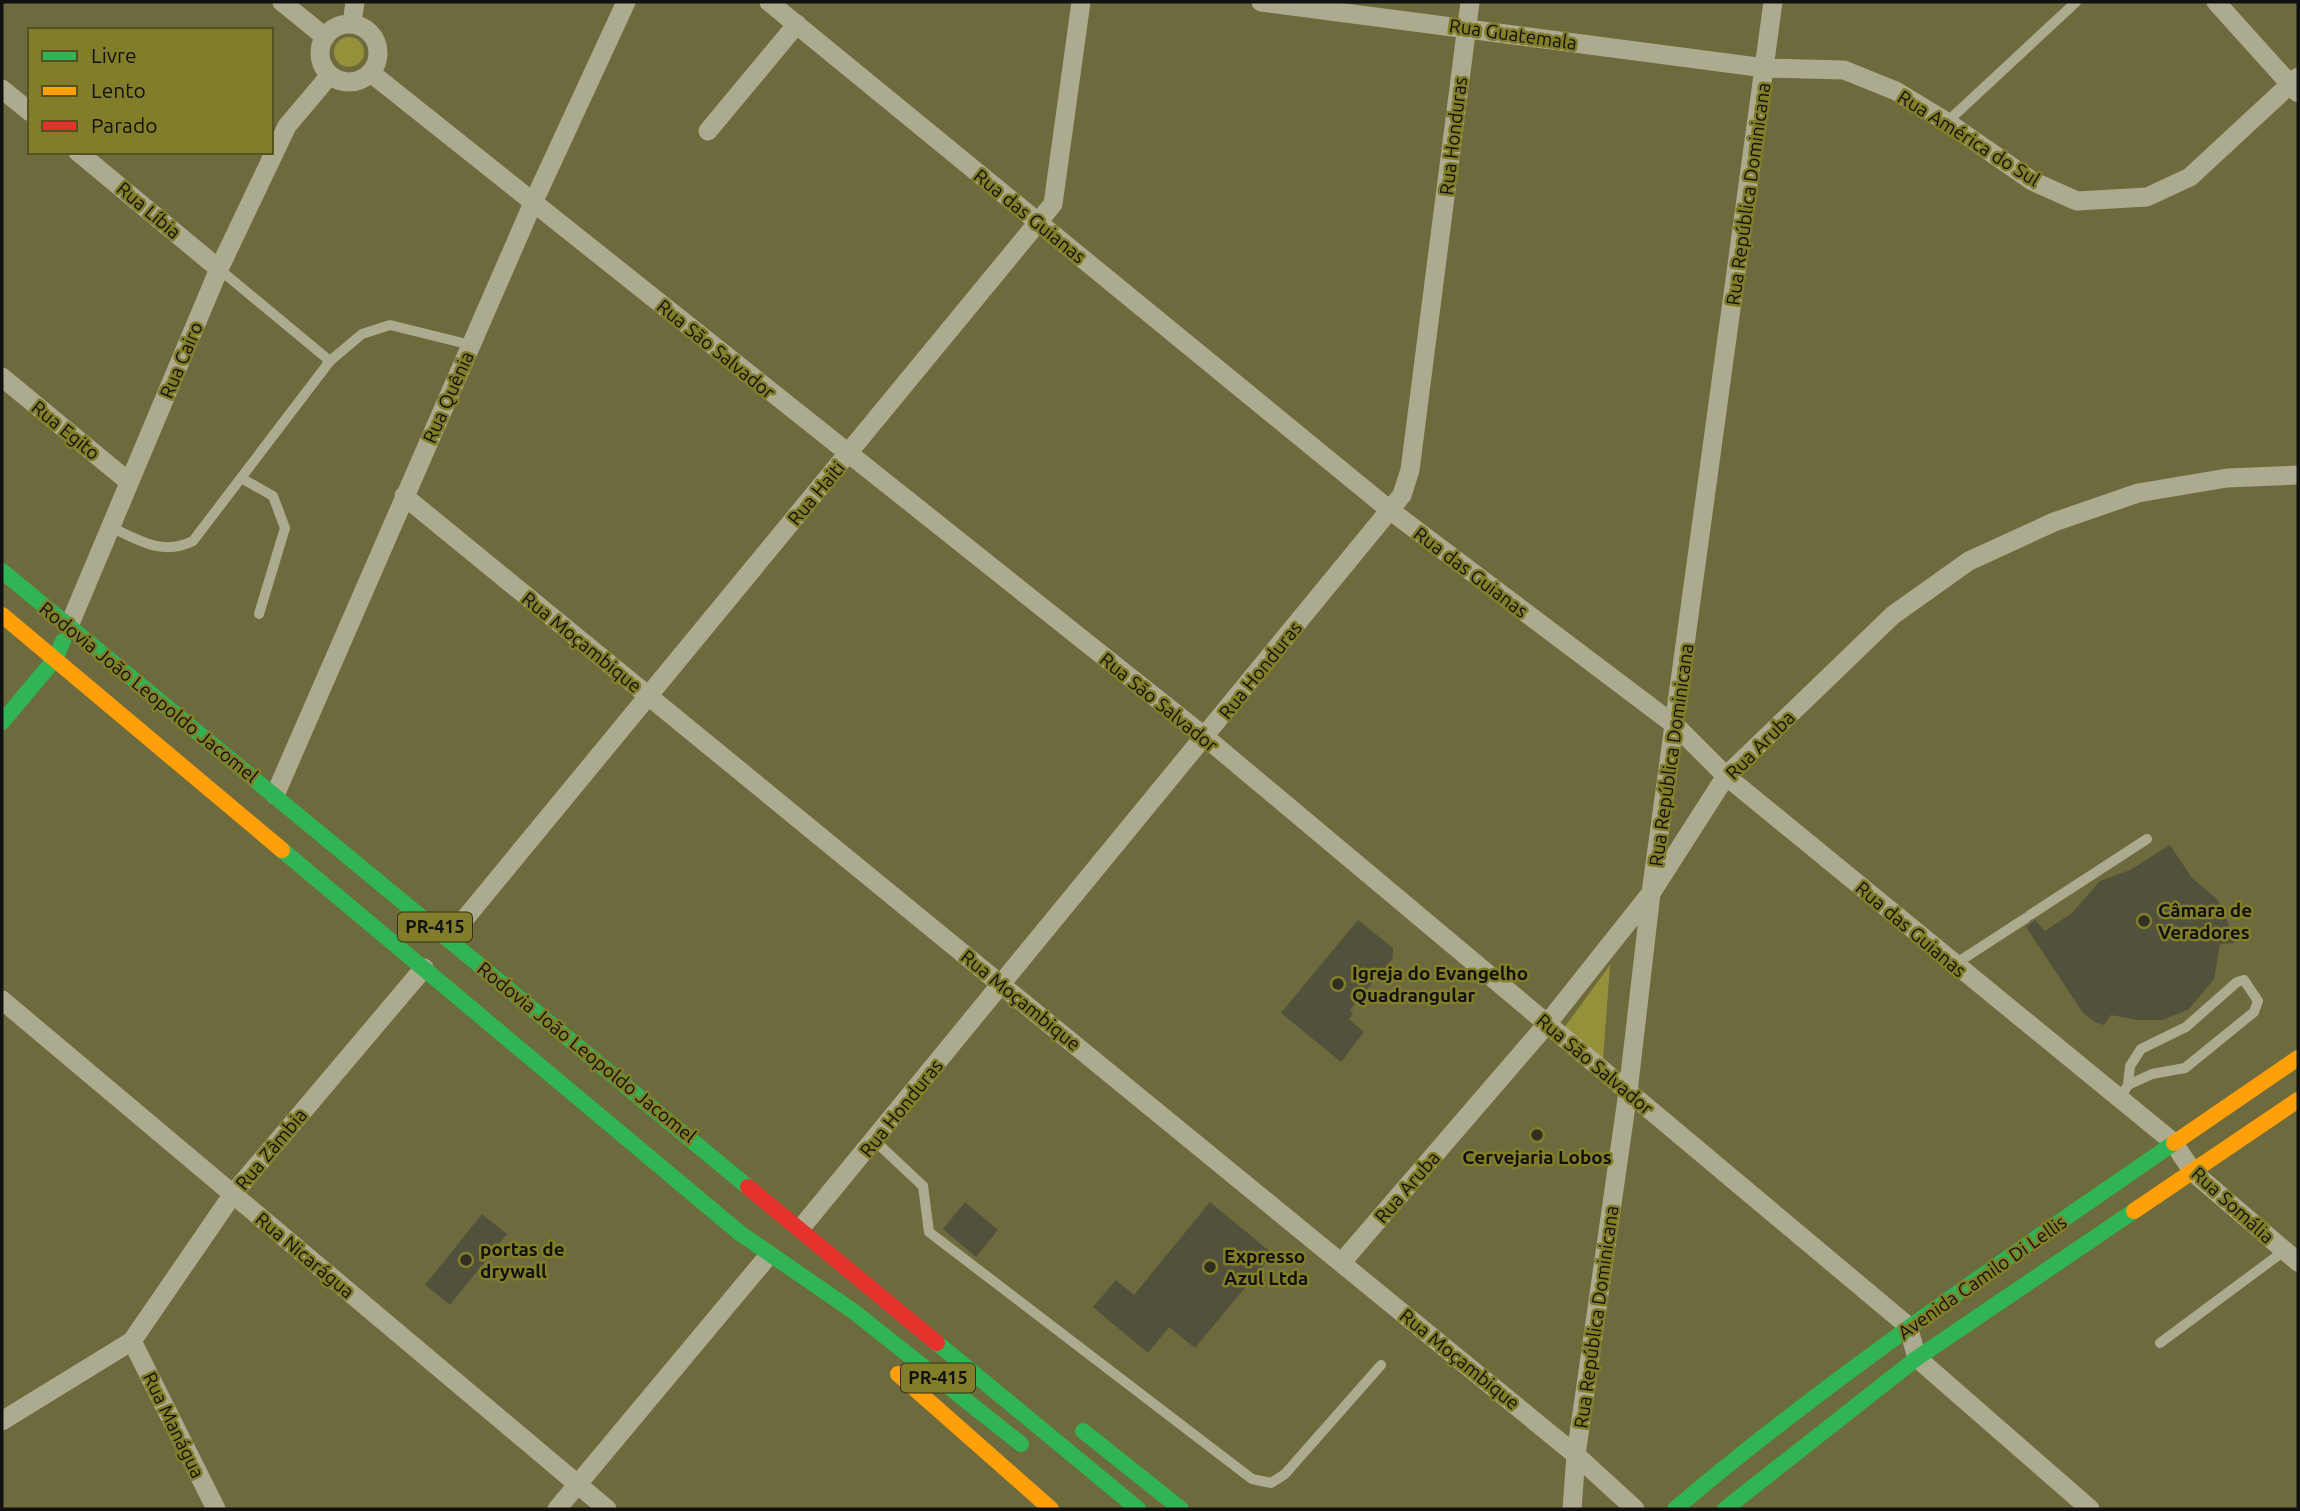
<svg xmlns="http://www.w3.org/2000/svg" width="2300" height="1511" font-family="Ubuntu,sans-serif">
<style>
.green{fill:#96903a}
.building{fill:#52513c}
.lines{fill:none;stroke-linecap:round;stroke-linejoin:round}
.lane{stroke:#adab8f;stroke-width:10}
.street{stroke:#adab8f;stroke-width:19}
.fast{stroke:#30b455;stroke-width:16}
.slow{stroke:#ff9f0a;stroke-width:16}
.jam{stroke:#e5322d;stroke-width:16}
.poi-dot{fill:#313020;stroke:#817d29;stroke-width:2.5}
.labels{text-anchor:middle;stroke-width:5;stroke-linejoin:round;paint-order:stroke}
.shield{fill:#817d29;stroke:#333118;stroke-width:2}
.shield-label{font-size:18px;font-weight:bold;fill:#111}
.street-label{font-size:19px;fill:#111;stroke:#817d29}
.poi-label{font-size:19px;font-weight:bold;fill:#111;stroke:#817d29;text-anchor:start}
</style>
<rect width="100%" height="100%" fill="#6d6b3d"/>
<path class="green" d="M334 52a15 15 0 1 1 30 0a15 15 0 1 1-30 0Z
M1610,965L1603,1060L1564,1028Z"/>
<path class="building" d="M2170,845L2192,878L2218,900L2229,925L2234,943L2220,944L2214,979L2189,1009L2163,1020H2137L2111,1015L2104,1025L2095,1022L2083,1013L2026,927L2035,920L2045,931L2072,913L2100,881L2130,870Z
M1358,920L1393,948V958L1350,1010L1353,1014L1349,1019L1364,1032L1341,1062L1281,1013Z
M965,1202L998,1230L976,1257L943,1229Z
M1210,1202L1273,1254L1195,1348L1169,1327L1148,1353L1093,1307L1116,1280L1134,1295Z
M482,1214L507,1234L450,1305L425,1285Z"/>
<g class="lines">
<path class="lane" d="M1947,122L2076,2
M219,269L330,361
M241,478L273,496L285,528L259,614
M111,527C140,541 163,556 193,541L330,361L362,334L390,325L471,345
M2030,915L2147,839
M1955,964L2026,918
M2119,1100L2128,1085L2130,1066L2141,1049L2186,1027L2237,982L2244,980L2258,1001L2254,1012L2185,1068L2152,1074L2128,1085
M875,1141L923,1186L929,1232L1252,1479L1271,1483L1285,1474L1381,1365
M2160,1343L2284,1251"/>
<path class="street" d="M282,2L325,37
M769,2L1391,511L1676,726L1726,776L2173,1142L2193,1172L2298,1262
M1261,2L1765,68L1844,70L1896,91L1947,122L2032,181L2077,201L2147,197L2190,177L2298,77
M2216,2L2298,93
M320 53a29 29 0 1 1 58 0a29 29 0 1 1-58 0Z
M352,24L355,2
M371,73L1205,737L1908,1326L1917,1358L2090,1509
M2,89L30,112
M708,131L797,24
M78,152L219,269
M2,377L129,482
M404,496L1576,1455L1635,1509
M69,626L219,269L287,126L330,75
M275,795L533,203L626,2
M449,938L1053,204L1081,2
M2,1000L607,1509
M801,1228L1402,495L1410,470L1470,2
M1342,1262L1547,1024L1651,893L1726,776L1893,615L1969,561L2054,522L2138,493L2227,478L2298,475
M132,1341L216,1509
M2,1421L132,1341L233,1194L424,968
M557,1509L769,1255
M1572,1509L1576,1455L1628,1092L1651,893L1773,2"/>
<path class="fast" d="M2,571L748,1187
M2,722L55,659L63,641
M282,850L741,1234L853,1311L1021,1444
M937,1343L1138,1509
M1083,1431L1181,1509
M1675,1509C1833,1375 2003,1261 2174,1143
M1725,1509L1917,1358L2134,1211"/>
<path class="slow" d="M2,615L282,850
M2174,1143L2298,1058
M2134,1211L2298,1100
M898,1374L1051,1509"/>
<path class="jam" d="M748,1187L937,1343"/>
</g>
<g class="poi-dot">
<circle cx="2144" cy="921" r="7"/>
<circle cx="1338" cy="984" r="7"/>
<circle cx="1537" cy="1135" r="7"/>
<circle cx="466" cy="1260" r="7"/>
<circle cx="1210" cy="1267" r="7"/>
</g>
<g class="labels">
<g class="shield">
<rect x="398" y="912.5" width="74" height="29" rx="5"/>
<rect x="901" y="1363.5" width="74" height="29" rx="5"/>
</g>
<g class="shield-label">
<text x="435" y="933">PR-415</text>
<text x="938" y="1384">PR-415</text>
</g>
<g class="street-label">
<text transform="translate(1513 34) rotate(8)" y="7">Rua Guatemala</text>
<text transform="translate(1453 136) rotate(-83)" y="7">Rua Honduras</text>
<text transform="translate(1969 138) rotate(32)" y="7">Rua América do Sul</text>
<text transform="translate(1748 194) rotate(-82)" y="7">Rua República Dominicana</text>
<text transform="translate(149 210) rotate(40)" y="7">Rua Líbia</text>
<text transform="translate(1030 216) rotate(39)" y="7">Rua das Guianas</text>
<text transform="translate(716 349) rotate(39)" y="7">Rua São Salvador</text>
<text transform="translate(181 360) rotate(-67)" y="7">Rua Cairo</text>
<text transform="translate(448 397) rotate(-66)" y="7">Rua Quênia</text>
<text transform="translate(66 430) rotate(39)" y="7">Rua Egito</text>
<text transform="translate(816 493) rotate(-50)" y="7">Rua Haiti</text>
<text transform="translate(1471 572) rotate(37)" y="7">Rua das Guianas</text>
<text transform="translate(582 642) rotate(39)" y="7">Rua Moçambique</text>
<text transform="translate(1260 670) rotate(-51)" y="7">Rua Honduras</text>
<text transform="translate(149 692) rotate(39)" y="7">Rodovia João Leopoldo Jacomel</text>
<text transform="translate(1159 702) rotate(39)" y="7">Rua São Salvador</text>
<text transform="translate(1760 745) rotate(-45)" y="7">Rua Aruba</text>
<text transform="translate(1671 755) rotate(-82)" y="7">Rua República Dominicana</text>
<text transform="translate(1911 929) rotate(40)" y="7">Rua das Guianas</text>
<text transform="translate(1021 1000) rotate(39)" y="7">Rua Moçambique</text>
<text transform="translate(587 1052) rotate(39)" y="7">Rodovia João Leopoldo Jacomel</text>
<text transform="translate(1595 1064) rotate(40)" y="7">Rua São Salvador</text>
<text transform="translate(901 1108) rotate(-51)" y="7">Rua Honduras</text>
<text transform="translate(271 1149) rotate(-50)" y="7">Rua Zâmbia</text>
<text transform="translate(1407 1187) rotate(-49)" y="7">Rua Aruba</text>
<text transform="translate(2233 1205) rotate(42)" y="7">Rua Somália</text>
<text transform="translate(305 1255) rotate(40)" y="7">Rua Nicarágua</text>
<text transform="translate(1982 1277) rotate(-35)" y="7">Avenida Camilo Di Lellis</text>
<text transform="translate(1596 1317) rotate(-82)" y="7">Rua República Dominicana</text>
<text transform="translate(1460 1359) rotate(39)" y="7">Rua Moçambique</text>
<text transform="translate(174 1425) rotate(64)" y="7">Rua Manágua</text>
</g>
<g class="poi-label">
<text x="2158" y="917">Câmara de<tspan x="2158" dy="22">Veradores</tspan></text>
<text x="1352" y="980">Igreja do Evangelho<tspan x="1352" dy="22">Quadrangular</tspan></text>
<text x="1537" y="1164" text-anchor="middle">Cervejaria Lobos</text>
<text x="480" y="1256">portas de<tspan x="480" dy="22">drywall</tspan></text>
<text x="1224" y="1263">Expresso<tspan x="1224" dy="22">Azul Ltda</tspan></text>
</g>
</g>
<rect width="2300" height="1511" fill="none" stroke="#111111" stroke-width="7"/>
<rect x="28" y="28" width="245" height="126" fill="#817d29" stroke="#54521f" stroke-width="2"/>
<rect x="42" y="51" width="35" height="10" fill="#30b455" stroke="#54521f" stroke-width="2"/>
<text x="91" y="63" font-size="21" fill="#111111">Livre</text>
<rect x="42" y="86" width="35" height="10" fill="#ff9f0a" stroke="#54521f" stroke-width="2"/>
<text x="91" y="98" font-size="21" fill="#111111">Lento</text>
<rect x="42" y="121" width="35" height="10" fill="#e5322d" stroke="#54521f" stroke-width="2"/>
<text x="91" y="133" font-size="21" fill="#111111">Parado</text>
</svg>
